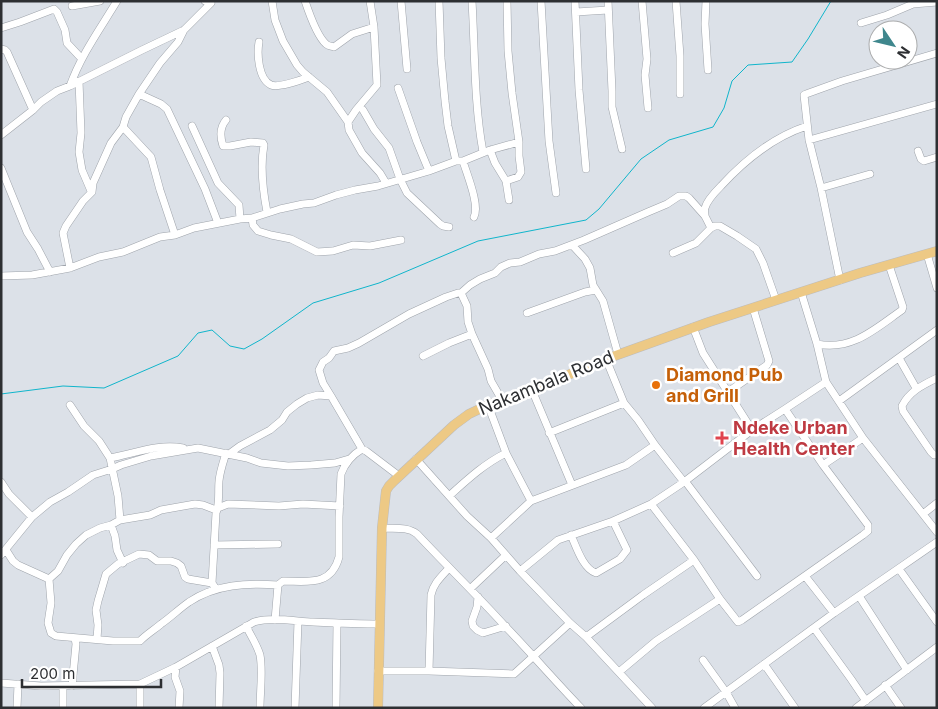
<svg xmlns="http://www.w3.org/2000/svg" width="938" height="709" font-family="Inter,sans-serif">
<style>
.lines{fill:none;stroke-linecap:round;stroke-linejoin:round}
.stream{stroke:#10b5cb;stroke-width:1}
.minor-casing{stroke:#9fa4ab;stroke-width:8}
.major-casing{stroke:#bcbcbd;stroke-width:10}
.minor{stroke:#fff;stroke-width:7}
.major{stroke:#edc985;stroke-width:9}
.food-dot{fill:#e8710a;stroke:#fff;stroke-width:2}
.health-dot{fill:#e0444e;stroke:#fff;stroke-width:2}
.labels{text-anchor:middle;stroke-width:5;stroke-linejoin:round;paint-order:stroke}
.food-label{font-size:18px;font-weight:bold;fill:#c56008;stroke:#fff;text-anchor:start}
.street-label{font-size:18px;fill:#2d2f32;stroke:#fff}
.health-label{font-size:18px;font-weight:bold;fill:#be3a42;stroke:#fff;text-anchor:start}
</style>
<rect width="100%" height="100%" fill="#dce1e8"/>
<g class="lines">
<path class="stream" d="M1,394L63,386L104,388L178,356L198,333L212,330L230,346L244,349L262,339L313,303L379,283L478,241L586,220L599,209L641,159L669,140L713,127L724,108L732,81L748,65L792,62L808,39L831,1"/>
<defs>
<path id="minor" d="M272,1L275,20L283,41L297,65L303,72L327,92L348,122L349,130L362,153L380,173L386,183
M305,1C309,13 317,36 326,44C328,46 330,46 334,47L352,34L374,27L377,85L356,110L348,122
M370,1L374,27
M401,1L407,69
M439,1L441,58L445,101L448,126L456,161
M472,1C475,52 474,103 483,152
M541,1L549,141L556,193
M575,1L579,90L586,169
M608,1L612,91V107L622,149
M642,1L647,59L645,75L648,108
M676,1L680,56V94
M706,1L705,24L708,70
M72,6L100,1
M576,12L608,10
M861,23L887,15L913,4L937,2
M1,28L20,22L54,9L57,12L65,30L67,43L82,59
M259,42C257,53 258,79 271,85C278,88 301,80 309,77
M1,49L5,50L7,52L33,110
M79,81L81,133L79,152L82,170L91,191
M70,86C81,55 100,29 117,1
M398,88L417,142L429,171
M139,94L161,104L167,109L205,189L218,223
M363,110L374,129L389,148L400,179L407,193L440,224L443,226L449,227
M226,120C220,127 220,137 223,146H230L251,142L263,143L264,145C260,166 263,191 267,212
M192,126L218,183L239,205L240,219
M1,135L33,110L41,102L57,91L70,86L142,50L184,30L211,3L205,1
M809,140L937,104
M490,150L495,163L506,181L509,200
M918,151L921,159L924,161L937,157
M463,161C467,175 480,205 474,217
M1,168L27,232L38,249L50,272
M506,181L518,177L521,172L519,156V142L512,93L508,51L507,1
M821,188L870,174
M705,216C705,214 704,210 705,208C707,200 715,192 721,186C744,161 773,137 807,126
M252,218L253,225L258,231L271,235L291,239L317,252L333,251L353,245L370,246L401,240
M175,235L160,190L151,157L123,127L126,117L139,94L160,63L178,42L184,30
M570,246H573L585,259L590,268L593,285L603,301L618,354
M673,253L696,243L711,228L715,226H720L737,236L756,249L763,263L776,300
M927,254L937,288
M70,268L63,233L66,226L83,201L92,192L93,183L111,143L123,127
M1,276L32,275L70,268L99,257L123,252L160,237L175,235L194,228L240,219L252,218L280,209L303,204L314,203L336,195L355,190L378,186L429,171L456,161H463L490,150L519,142
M840,280L821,188L809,140L804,95L806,94L842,81L937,53
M801,292L817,344L826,382L863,438L937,532
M461,293L467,306L468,322L472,334L488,369L491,381L502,400
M527,313L585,292L596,290
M693,327L703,353L752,430
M817,344C852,351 875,329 902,310L903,307L889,265
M423,356L449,343L472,334
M899,358L916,388
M606,359L624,403L638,420L655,445L684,482
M937,378C922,385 909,392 902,406L903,411L931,452L934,455H937
M532,390L572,485
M728,392L767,365L769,361L753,308
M331,396L323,383L319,370L323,362L329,358L334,351L348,348L359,343L409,314L446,297L458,293H461L470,285L480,279L495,273L501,267L510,263L520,262L539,254L555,251L584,240L648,212L667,204L679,196H686L689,198L705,216L711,228
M839,401L937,330
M70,405L84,426L99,441L110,458L118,496L120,520
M488,405L506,453L531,501L491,538
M549,433L624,403
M229,454L240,446L270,430L282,420L287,412L297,404L307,398L318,395L331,396L362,449
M110,458C133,454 159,443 183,448
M416,459L467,516L491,538L520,571L570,623L586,637L652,708
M823,465L863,438
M685,481L757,576
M1,482L9,494L32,517
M449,496C468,479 484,464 506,453
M531,501L626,465L655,445
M651,504L694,560L720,599L738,622L742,620L863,535L868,531V525L823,465L785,409L826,382
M218,508L228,504L279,506L303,504L340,506
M923,514L937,503
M111,525L115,536L117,550L123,563
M382,528C393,529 407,526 417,534C446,565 476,594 505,626C531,653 555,681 581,708
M571,535C576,546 583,569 596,573L620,559L627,550L613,521
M214,545L278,544
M6,550L13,561L18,565L49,579
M1,555L32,517L50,502L68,492L93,475L112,469L121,465L151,456L198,448L247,458L261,463L288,466L311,465L335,463L349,459
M899,569L937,622
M520,571L558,540L613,521L651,504L684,482L752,430L785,409
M805,576L834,613
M49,579L51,603L48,623L51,633L56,636L113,641H140C147,634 154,630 161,624C171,617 179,609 189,602C216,584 247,583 278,585L283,581C307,581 331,587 339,557V517L341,474C345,463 352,455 362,449L366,451L399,476
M49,579L58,571L67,555L76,544L86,535L100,528L111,525L120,520L150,515L161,510L195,504L203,505L216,510
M212,583L216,513C220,503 218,492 219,481C220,471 223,463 226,453
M470,589L506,555
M859,596L907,670
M478,597L477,607L472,621L473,626L477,630L483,633L506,626
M275,620L278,585
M246,626C251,636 257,645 260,655C263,671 260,692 260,708
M814,628L851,679L866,701
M586,637L643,595L694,560
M97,639L98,625L96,610L98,601L106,574L118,564L139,554L149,555L157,561H171L177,563L181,566L185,577L188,579L212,583L216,589
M212,646L219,665L220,673L219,708
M703,660L726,692L735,708
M764,664L795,708
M176,667L175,677L180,691L179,708
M378,671H429L514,674L570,623
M429,671L431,595C433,584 441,577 449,568
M619,672L656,641L720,599
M1,683L41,686L140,684L176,667L254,622C272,617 293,621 313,622C335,623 357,624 380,624
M140,684V708
M885,685L901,708
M63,686V708
M72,686L76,644L75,638
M17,708L18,684
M295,708L298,621
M336,708L337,623
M704,708L834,613L937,542
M856,708L937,647"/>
<path id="major" d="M378,708L382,528L386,491L389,486L394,481L454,425L469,414L488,405L532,390L606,359L709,322L860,273L937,251"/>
</defs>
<use href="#minor" class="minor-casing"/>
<use href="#major" class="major-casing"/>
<use href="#minor" class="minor"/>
<use href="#major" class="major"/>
</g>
<circle class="food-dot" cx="656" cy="385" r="5"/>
<path class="health-dot" d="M719.5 430.5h5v5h5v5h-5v5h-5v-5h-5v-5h5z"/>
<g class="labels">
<g class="food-label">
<text x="666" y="381">Diamond Pub<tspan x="666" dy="21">and Grill</tspan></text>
</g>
<g class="street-label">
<text transform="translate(546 383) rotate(-22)" y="6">Nakambala Road</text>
</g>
<g class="health-label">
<text x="733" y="434">Ndeke Urban<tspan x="733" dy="21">Health Center</tspan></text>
</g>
</g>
<rect width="938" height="709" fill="none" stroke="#2d2f32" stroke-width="5"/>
<g transform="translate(893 45) rotate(125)"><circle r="24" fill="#ffffff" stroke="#abacad"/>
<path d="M0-4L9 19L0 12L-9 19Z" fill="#3f878d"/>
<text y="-8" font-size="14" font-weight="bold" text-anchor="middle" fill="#2d2f32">N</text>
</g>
<path d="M22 679v8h139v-8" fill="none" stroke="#2d2f32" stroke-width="2.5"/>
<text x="30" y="679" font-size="15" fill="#2d2f32" stroke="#ffffff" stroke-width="4" paint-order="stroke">200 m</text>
</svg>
